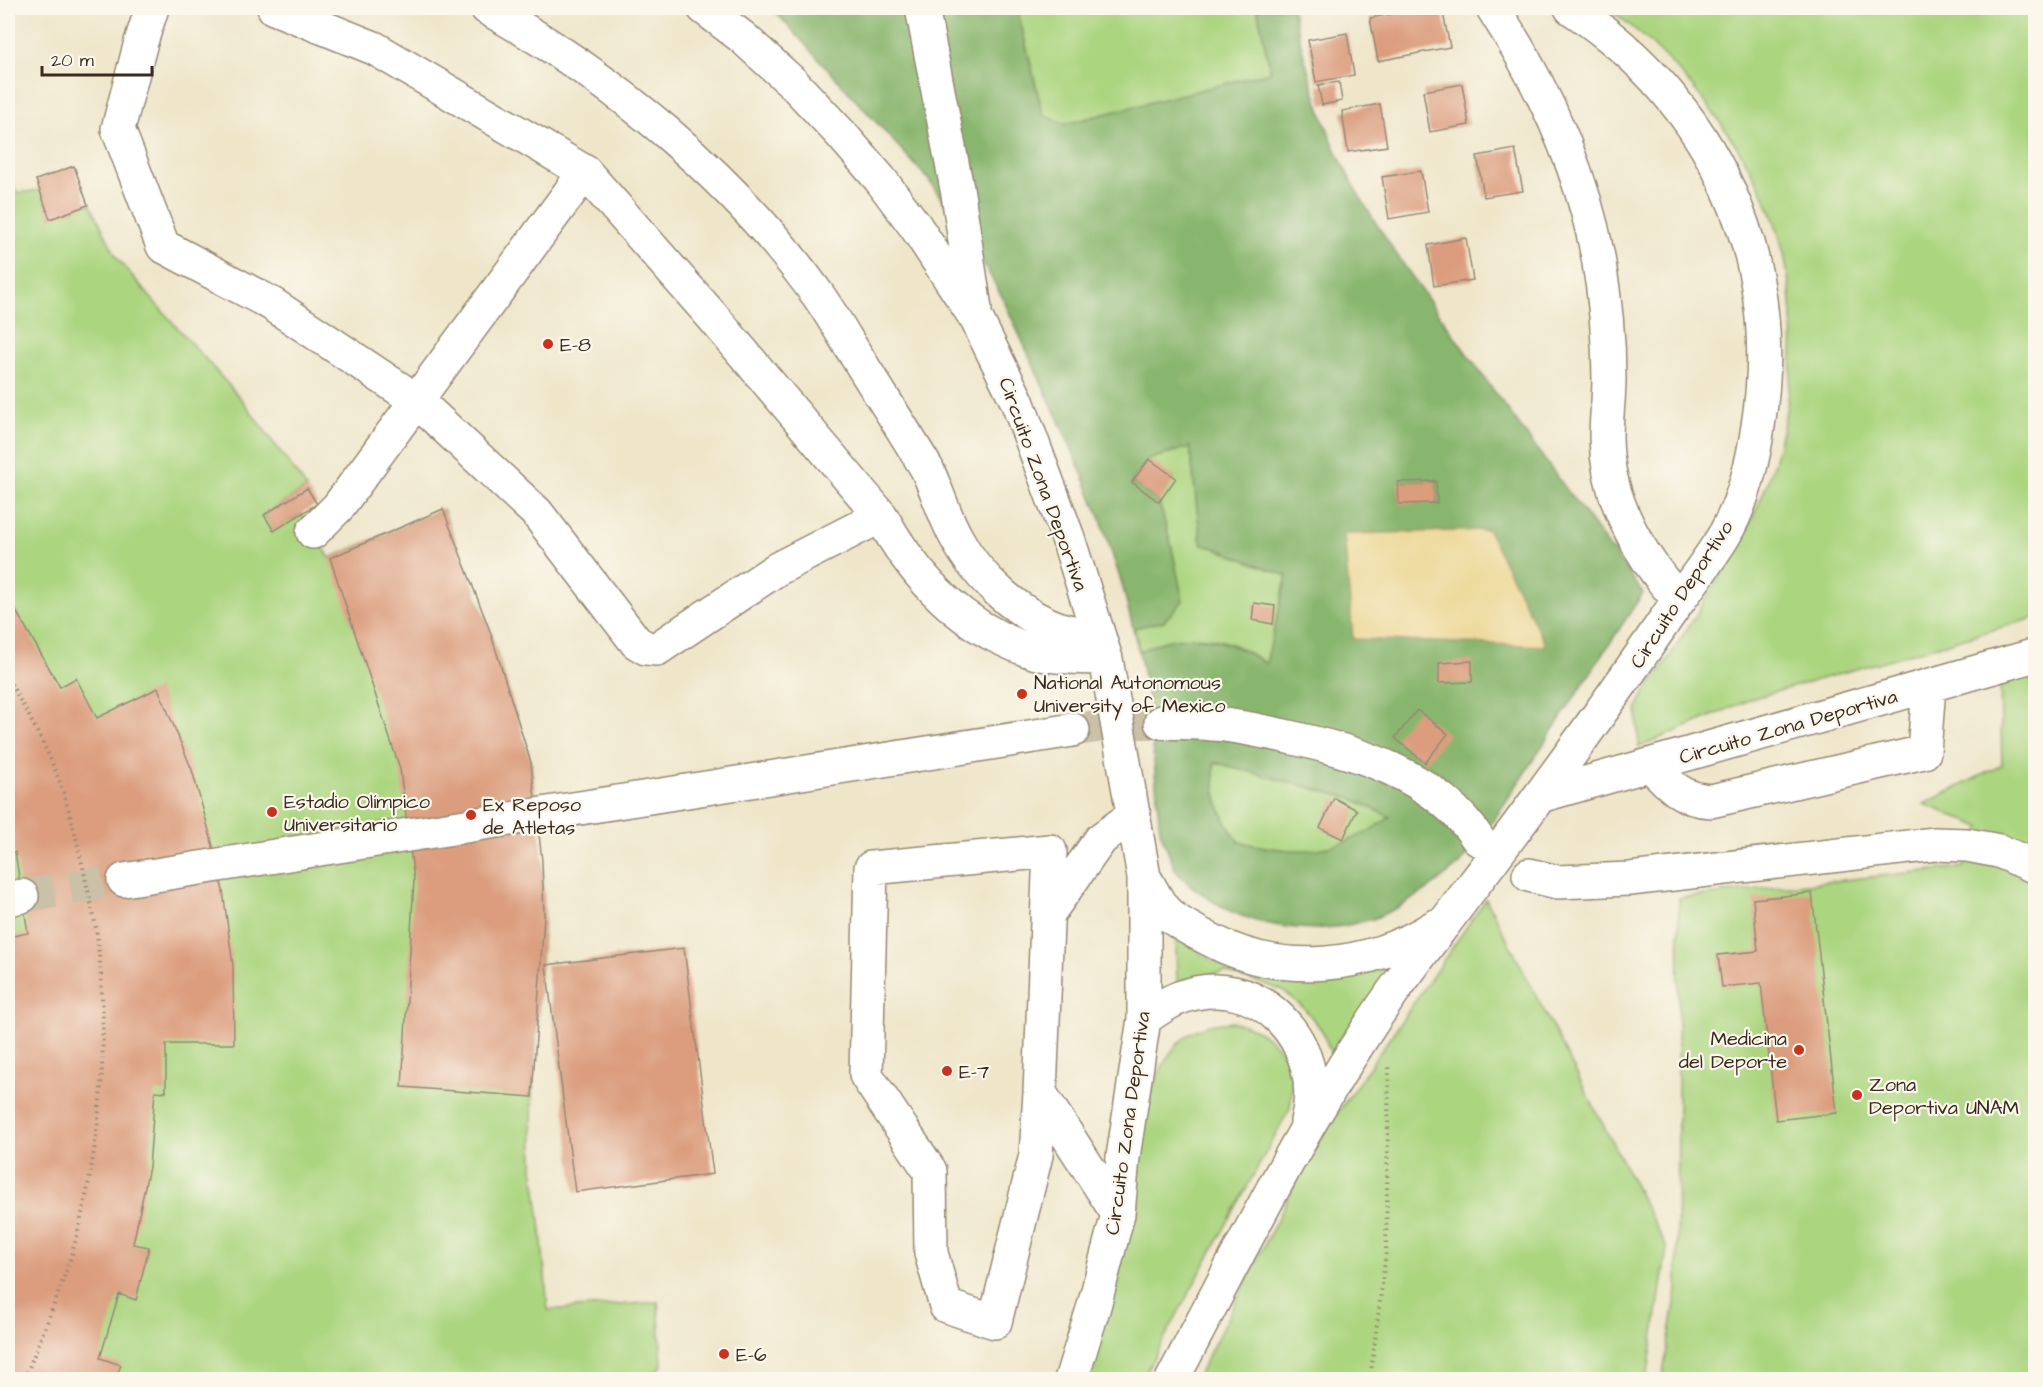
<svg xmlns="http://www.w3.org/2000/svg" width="2043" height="1387" font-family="'Architects Daughter',sans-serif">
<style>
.green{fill:#acd580;stroke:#74804f;stroke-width:1.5}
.forest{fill:#89b66e;stroke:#627046;stroke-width:1.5;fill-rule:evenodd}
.sand{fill:#eeda9e;stroke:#94825e;stroke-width:1.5}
.building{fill:#db9d7e}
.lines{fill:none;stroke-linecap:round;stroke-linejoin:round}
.minor-tunnel{stroke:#cbc0a8;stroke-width:33;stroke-dasharray:33 16;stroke-linecap:butt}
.minor-casing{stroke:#958874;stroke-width:36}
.path{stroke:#958874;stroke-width:4;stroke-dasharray:1.5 4.5;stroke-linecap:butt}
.minor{stroke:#fff;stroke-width:33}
.poi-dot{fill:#c8321e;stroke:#fbf7ec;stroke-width:2}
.labels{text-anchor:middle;stroke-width:4.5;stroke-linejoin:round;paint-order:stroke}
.poi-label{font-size:20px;fill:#3b2a1e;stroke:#fbf7ec;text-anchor:start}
.street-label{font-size:20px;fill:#3b2a1e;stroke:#fbf7ec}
</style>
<rect width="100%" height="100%" fill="#fbf7ec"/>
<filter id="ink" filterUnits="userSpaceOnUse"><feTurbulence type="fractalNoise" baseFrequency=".0167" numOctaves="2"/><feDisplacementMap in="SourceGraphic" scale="12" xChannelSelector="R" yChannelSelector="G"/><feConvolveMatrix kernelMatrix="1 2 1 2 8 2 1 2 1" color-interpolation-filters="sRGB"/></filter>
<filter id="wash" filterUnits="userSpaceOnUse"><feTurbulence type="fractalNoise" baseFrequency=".008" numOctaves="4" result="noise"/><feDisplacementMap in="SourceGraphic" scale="24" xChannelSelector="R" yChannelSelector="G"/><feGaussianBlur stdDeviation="1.35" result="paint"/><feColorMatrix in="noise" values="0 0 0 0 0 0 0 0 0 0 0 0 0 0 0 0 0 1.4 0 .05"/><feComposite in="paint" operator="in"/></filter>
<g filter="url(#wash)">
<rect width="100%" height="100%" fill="#efe6ca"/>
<path class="green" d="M1017,8H1257L1271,72L1065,124L1043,115Z
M1607,8H2035V618L1754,698L1639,747C1639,737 1635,715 1638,706C1642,694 1657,676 1665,664C1690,623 1718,583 1741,540C1788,456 1804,349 1784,254C1764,164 1682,60 1607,8Z
M8,184L19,193L40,190L88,205L90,203L117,258L157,305L242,400L307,488L264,515L274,530L302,514L330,558L443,509L490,631L531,764L542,861L544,916L532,1097L533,1167L541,1230L548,1310L658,1302L662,1365L652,1379H8Z
M1190,446L1201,543L1287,576L1266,664C1246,649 1220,635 1193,638C1176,640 1157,647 1139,651L1134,628L1164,621L1132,482L1149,459Z
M2035,676V1379L1662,1380L1677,1291L1679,898L1963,867L1981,827L1924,804L2002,765L2000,681Z
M1214,762L1353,799L1391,817C1379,824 1367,833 1355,840C1320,857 1275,850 1239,842C1219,815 1213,795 1214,762Z
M1486,899L1667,1248L1647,1379L1196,1380L1314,1147Z
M1176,936C1194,949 1214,963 1235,971C1288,990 1345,981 1398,965L1332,1055L1321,1029L1305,1009L1282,990L1225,972L1196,977L1177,983Z
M1233,1022C1278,1032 1298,1063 1290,1108L1142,1379L1085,1380C1099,1319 1112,1258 1126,1197C1136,1152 1146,1081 1176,1046C1191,1028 1211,1023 1233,1022Z"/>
<path class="forest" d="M772,8H1017L1043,115L1065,124L1271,72L1257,8H1292C1306,65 1320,122 1348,175C1377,230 1414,279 1450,330C1513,419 1579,505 1643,593L1495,818L1459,865L1427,890L1399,907L1373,919L1344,926L1315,929L1285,927L1260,922L1234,913L1211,900L1190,885L1176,871L1160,831L1149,702L1139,652L1122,584L1100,517L1073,452L1003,299L976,250L928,179ZM1190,447L1201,543L1287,576L1266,664C1233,641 1196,630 1156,644C1150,646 1145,649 1139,651L1134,628L1164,621L1183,601L1172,548L1159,502L1132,482L1149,459ZM1436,481L1437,503H1399V482ZM1214,762L1353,799L1390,817C1339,854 1300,856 1239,842C1219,815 1213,796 1214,762Z"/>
<path class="sand" d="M1488,530L1546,646L1353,639L1344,534Z"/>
<g id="blocks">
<path class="building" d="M1422,8H1442L1450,47L1378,61L1370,18Z
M1347,33L1354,75L1316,82L1308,40Z
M1339,82L1342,101L1322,105L1318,85Z
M1462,84L1469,125L1430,132L1423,91Z
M1380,104L1387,146L1348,152L1342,111Z
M1515,149L1523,191L1484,197L1477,156Z
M74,166L88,205L50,219L36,180Z
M1421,171L1428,212L1389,219L1382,177Z
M1466,238L1473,280L1434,286L1428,245Z
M1149,459L1176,478L1159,502L1132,482Z
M1436,481L1437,503L1399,504L1398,482Z
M307,488L317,504L274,531L264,515Z
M443,509L490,631L531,763L542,861L544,916L532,1097L402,1087L414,880L400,769L330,558Z
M8,597L60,687L76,678L97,718L158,688L192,770L211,838L223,891L233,966L234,1044H166V1092L155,1091L149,1167L133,1244L149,1247L136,1300L119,1294L100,1358L121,1365L115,1380H8V937L28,933L15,852L8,853Z
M1254,603L1275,606L1273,624L1252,620Z
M1472,661V682L1439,683V663Z
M1417,710L1448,734L1425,763L1395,738Z
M1334,798L1357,810L1343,839L1320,828Z
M1812,893L1837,1113L1776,1120L1761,983L1722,987L1718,955L1758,951L1753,899Z
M684,948L713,1174L575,1192L546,965Z"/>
</g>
</g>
<g filter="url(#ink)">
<use href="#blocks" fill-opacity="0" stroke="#958874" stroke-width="1.5"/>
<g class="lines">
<path class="minor-tunnel" d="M1073,730L1121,723L1161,722
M22,896L124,880"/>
<defs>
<path id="minor" d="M152,8L141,42L118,129L163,246L272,304L416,400L537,513L636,642L646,648L657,649L777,569L881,516
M274,8L374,48L585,172L712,316L881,516C909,567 945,610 998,637C1011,643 1026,651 1041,654C1062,658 1085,657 1106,659
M487,8C614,79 732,176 818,295C832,315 844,336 857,357C880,394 904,431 927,469C937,491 944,515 956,537C978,579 1021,618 1067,631C1077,633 1088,635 1099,637
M704,8L742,37L793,83L841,134L880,179L916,227L977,320L1017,401L1068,538L1106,659L1144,877V1019L1123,1157L1118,1214L1094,1306L1071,1380
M922,8L958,194L975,309
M1493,8C1542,84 1581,166 1598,257C1605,296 1609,338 1609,379C1609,398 1606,418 1606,438C1607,499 1639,555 1679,600
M313,532L338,507L585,172
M1161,722C1178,723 1195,722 1212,724C1236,725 1260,731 1284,736C1355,751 1436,775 1478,839
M1651,765C1669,785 1683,800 1711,801L1924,752L1929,686
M1540,796L2036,655
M1050,851L1040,1093L1036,1155L995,1322L946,1306L931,1253L930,1171L866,1075L871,868Z
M1529,875L1557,882L1630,879L1935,844L1967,845L1999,851L2036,867
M1144,877C1151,888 1157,902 1166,912C1177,923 1195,932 1209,939C1281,978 1368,969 1436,926
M124,880L1073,730
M8,899L22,896
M1047,915L1101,839L1134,815
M1144,1019C1155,1011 1166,1003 1179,998C1258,967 1328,1044 1307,1121
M1040,1093L1118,1214
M1172,1380C1241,1249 1307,1115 1392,993C1416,960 1441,928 1465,896C1534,805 1601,714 1665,620C1684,592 1707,564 1725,534C1743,502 1753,462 1758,426C1785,256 1713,102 1571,8"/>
</defs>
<use href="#minor" class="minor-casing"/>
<path class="path" d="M8,679C25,709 43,740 56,772C69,806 77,841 85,876C89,898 96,921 98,943C109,1042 101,1143 76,1239C63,1287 42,1334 24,1380
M8,740V741
M1370,1380L1386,1252L1389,1063"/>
<use href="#minor" class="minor"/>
</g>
</g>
<g class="poi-dot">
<circle cx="548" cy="344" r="6"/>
<circle cx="1022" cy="694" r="6"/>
<circle cx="272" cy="812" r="6"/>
<circle cx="471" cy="815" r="6"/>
<circle cx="1799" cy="1050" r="6"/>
<circle cx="947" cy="1071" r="6"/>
<circle cx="1857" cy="1095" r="6"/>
<circle cx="724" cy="1354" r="6"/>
</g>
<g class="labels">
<g class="poi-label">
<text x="560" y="351">E-8</text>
<text x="1034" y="689">National Autonomous<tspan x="1034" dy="23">University of Mexico</tspan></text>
<text x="284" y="808">Estadio Olímpico<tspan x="284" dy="23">Universitario</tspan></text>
<text x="483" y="811">Ex Reposo<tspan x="483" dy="23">de Atletas</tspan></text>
<text x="1787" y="1045" text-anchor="end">Medicina<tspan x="1787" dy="23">del Deporte</tspan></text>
<text x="959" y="1078">E-7</text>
<text x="1869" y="1091">Zona<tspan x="1869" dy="23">Deportiva UNAM</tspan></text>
<text x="736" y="1361">E-6</text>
</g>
<g class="street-label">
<text transform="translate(1044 484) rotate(70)" y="7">Circuito Zona Deportiva</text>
<text transform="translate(1681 594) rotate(-57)" y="7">Circuito Deportivo</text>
<text transform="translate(1788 726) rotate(-16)" y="7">Circuito Zona Deportiva</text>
<text transform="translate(1127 1123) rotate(-82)" y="7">Circuito Zona Deportiva</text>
</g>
</g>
<rect width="2043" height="1387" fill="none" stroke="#fbf7ec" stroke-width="30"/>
<path d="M42 66v9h110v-9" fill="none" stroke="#3b2a1e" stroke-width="3"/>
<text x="51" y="66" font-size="18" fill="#3b2a1e" stroke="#fbf7ec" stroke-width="4.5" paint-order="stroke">20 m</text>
</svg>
